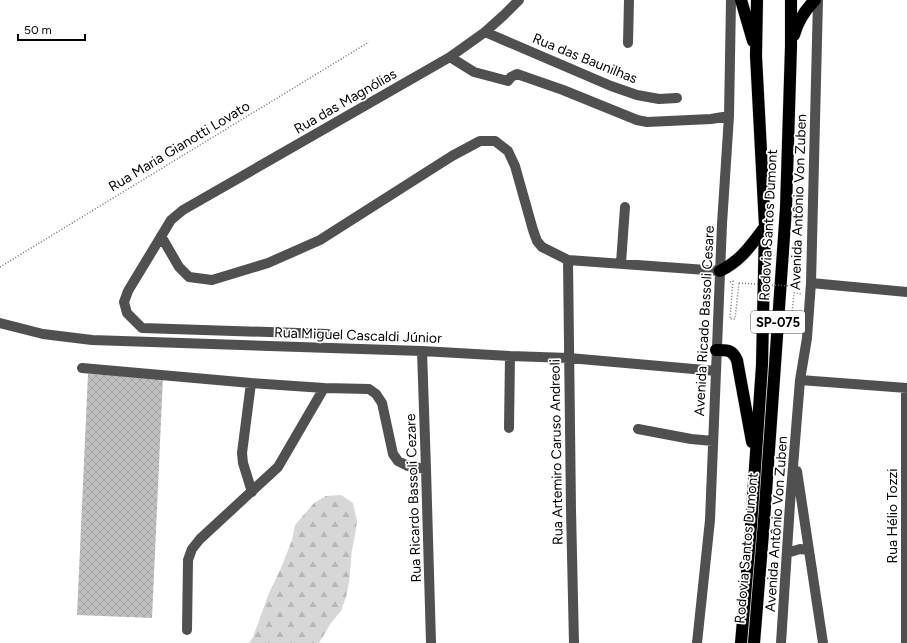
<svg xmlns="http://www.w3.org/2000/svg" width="907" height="643" font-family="Figtree,sans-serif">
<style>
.forest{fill:url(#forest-firs)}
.building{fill:url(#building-cross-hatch)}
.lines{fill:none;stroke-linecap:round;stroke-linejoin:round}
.highway-casing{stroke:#dbdbdb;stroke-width:13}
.path{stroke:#727272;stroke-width:1.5;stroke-dasharray:1 2;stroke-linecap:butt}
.minor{stroke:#505050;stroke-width:10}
.highway{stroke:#000;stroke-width:12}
.path-bridge{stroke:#727272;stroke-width:1.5;stroke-dasharray:1 2;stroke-linecap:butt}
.labels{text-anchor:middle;stroke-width:3.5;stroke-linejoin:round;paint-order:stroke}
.shield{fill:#fff;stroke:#4c4c4c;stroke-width:1}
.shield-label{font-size:13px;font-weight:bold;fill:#000}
.street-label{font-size:14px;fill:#000;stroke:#fff}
</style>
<defs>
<pattern id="forest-firs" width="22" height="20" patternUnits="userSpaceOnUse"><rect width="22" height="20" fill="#d7d7d7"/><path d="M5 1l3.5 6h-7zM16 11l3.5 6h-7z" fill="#b7b7b7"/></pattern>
<pattern id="building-cross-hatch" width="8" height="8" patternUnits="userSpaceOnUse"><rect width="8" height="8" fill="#c0c0c0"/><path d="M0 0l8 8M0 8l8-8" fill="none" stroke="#a3a3a3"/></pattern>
</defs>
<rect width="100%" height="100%" fill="#fff"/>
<path class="forest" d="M341,495L353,503L357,521L355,535L352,550L349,582L346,597L341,611L331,623L319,643H249L253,637L269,593L281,568L292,540L295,525L314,503L326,496Z"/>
<path class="building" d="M88,374L163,377L152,618L77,615Z"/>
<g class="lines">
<defs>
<path id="highway" d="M741,0L753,41
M794,35C798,21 805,10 815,0
M720,271C742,260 751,245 765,227
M716,350C727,350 732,349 737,360L752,442
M741,643L751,526L762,365L764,272L765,227L756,56L757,0
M754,643L764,521L786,208L791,46V0"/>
</defs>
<use href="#highway" class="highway-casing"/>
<path class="path" d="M0,267L369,42
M730,282L733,281L730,319H735L739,283
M788,322L791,323L794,293L802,294"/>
<path class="minor" d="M485,32L611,86L637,95L659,99L677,98
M628,43L629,0
M450,57L474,72L508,81L511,77L517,74L563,90L637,120L647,122L711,119L729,116
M161,236L179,267L189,277L212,280L268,263L320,240L452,156L480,141H495L508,151L515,166L533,230L537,241L542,247L568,260L720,271
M568,260L571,510L574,643
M621,263L625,207
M811,283L907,292
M0,323L43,334L92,340L422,351L510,356L569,358L716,371
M328,334L142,328L127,313L124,302L128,291L171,220L183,210L450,57L485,32L504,15L519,0
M422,351L426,469L431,643
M82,368L251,383L324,388
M800,380L907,388
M251,383L242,453L243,463L252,492
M509,428L510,356
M638,429L691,439L713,441
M797,471L823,643
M787,553L800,549L809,550
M187,630L188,560L192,549L200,539L278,467L324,388L369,389L376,394L382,403L393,454L398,461L408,466L426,469
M697,643L710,520L722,224L729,116L731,0
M781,643L790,504L800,380L807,338L811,283L818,0
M906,643V388"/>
<use href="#highway" class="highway"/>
<path class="path-bridge" d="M739,283L790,286"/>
</g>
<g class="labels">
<rect class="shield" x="751" y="311" width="54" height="22" rx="3"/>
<g class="shield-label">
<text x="778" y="327">SP-075</text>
</g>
<g class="street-label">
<text transform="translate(585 58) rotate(22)" y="5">Rua das Baunilhas</text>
<text transform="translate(345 101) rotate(-30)" y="5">Rua das Magnólias</text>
<text transform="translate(179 146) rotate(-31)" y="5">Rua Maria Gianotti Lovato</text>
<text transform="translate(798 202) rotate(-88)" y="5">Avenida Antônio Von Zuben</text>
<text transform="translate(768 225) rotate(-87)" y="5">Rodovia Santos Dumont</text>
<text transform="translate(704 321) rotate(-87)" y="5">Avenida Ricado Bassoli Cesare</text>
<text transform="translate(358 335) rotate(2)" y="5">Rua Miguel Cascaldi Júnior</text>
<text transform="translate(556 452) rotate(-91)" y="5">Rua Artemiro Caruso Andreoli</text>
<text transform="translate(413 498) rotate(-92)" y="5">Rua Ricardo Bassoli Cezare</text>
<text transform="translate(892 516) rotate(-90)" y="5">Rua Hélio Tozzi</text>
<text transform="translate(776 524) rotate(-86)" y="5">Avenida Antônio Von Zuben</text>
<text transform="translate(746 548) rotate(-85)" y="5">Rodovia Santos Dumont</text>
</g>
</g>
<path d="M18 34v6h67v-6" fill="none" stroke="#000000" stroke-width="2"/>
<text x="24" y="34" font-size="12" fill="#000000" stroke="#ffffff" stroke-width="3" paint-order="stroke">50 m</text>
</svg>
